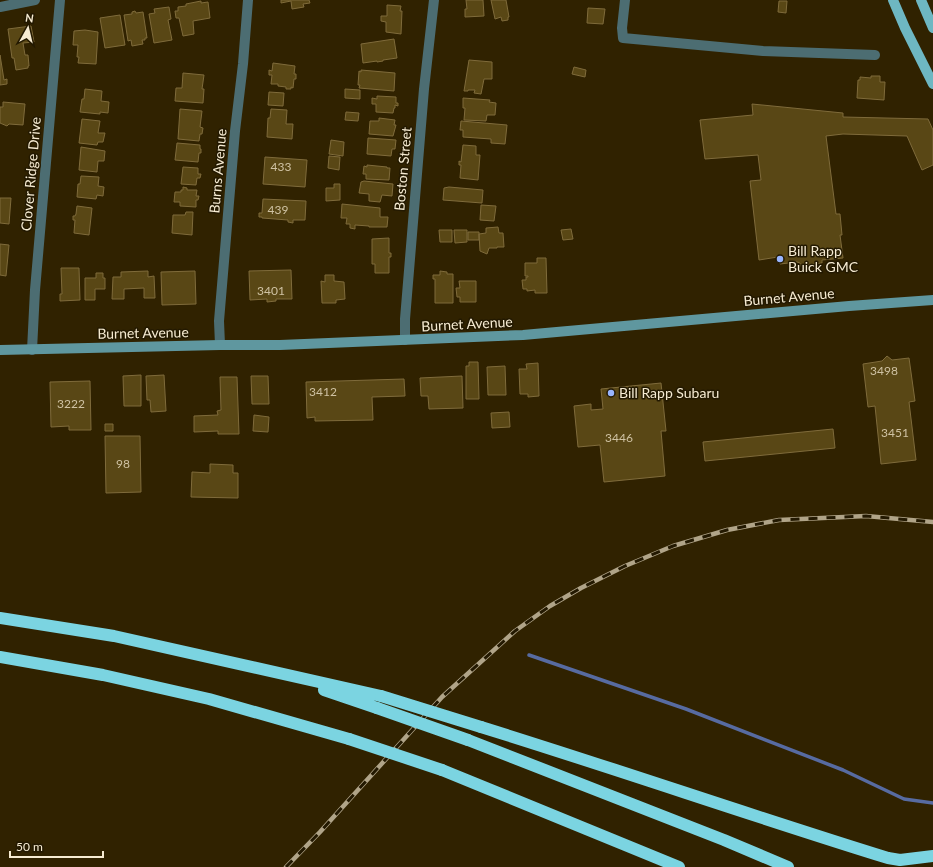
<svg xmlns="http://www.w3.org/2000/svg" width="933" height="867" font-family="Lato,sans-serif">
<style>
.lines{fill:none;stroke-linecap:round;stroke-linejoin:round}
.stream{stroke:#576ba1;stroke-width:3.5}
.building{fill:#594715;stroke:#7f6b3b}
.street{stroke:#4c6d72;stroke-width:10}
.secondary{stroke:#5f979f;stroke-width:10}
.primary{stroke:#6eb7c2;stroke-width:10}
.highway{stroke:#7bd4e1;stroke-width:12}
.rail-casing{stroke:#b0a488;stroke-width:4.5}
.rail{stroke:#231901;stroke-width:3;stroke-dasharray:9;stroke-linecap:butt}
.highway-bridge{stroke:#7bd4e1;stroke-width:12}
.poi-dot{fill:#99b5fd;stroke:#231901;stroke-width:1.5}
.labels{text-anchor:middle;stroke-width:3;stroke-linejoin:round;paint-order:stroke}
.number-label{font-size:12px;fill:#cfc2a3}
.street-label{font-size:14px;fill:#f6ebd2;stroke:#231901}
.poi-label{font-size:14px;fill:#f6ebd2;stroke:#231901;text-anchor:start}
</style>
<rect width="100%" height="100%" fill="#302200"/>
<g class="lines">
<path class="stream" d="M529,655L686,709L843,770L904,799L933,803"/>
</g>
<path class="building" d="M281,0H309L310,3L303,4L304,7L292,9L291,1L281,3Z
M466,0H483L484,16L465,17V9H467Z
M491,0H506L509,17H508V20L502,21L501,17L495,19Z
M201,1V3L208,2L210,18L193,21L194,34L183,36L179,18H176L175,11H178V7L186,6V4Z
M779,1H787L786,13L778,12Z
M387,5L401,6L400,11H402L401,34L386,32V22L381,21V16H387Z
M169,7L171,19L168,20L172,40L154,43L149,14L155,13L154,9Z
M588,8L605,9L603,24L587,23Z
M135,11L136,13L143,12L147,38H145V40H142L143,44L132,46L131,40L128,41L124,15L132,14V12Z
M120,15L125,45L105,48L100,18Z
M31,26L34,42L23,43L25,55H28L29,66H28V68L16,70L14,58H12L8,29Z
M85,30L98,32L96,64L78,63L79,57H77L78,45H73L74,31Z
M394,39L397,58L383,60V61L377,62V61L363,63L361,44Z
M0,55L4,80L7,79V84L0,85Z
M469,60L492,62V79H484L481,94L474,93L475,90H468V91H464Z
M273,63L295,66L294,74H296V79H294L293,88L291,87V89H286V87L278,86V84H271L272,75H269V70L272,71Z
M574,67L586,70L585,77L572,74Z
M361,70L395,73L394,91L359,88L360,85H358L359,71L361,72Z
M183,73L204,75L202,89H204L203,103L175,101L176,88H182Z
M871,76H880V82H885L884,100L857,98L858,80H860V77L871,78Z
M85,89L102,91L101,101L109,102L108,113L100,112V114L80,112L82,99H84Z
M345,89L360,90V99L345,98Z
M269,92L284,93L283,106L268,105Z
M377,96L396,97V103H398V106L395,105V108H394L393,113L376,112V104H372V98L377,99Z
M463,98L490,100L489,102L496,103L495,115H487L486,121L464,120L465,108H463Z
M3,102L25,104L23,125L9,124L7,126L0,123V107H3Z
M752,104L843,113V117L928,119L933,130V165L922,170L907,136L843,134L826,136L836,214H840L842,235H840L843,258L822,260V263L800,266V263L797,262L780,264L778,257L759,260L750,181L761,180L758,155L705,159L700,120L753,115Z
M180,109L202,111L200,127L203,128L202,134H200L199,141L178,139Z
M271,109L287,110L286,124H293L292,139L267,137L268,118H270Z
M346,112L359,113L358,121L345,120Z
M379,118L395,120L394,125H396L393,136L369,134L370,121H379Z
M82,119L100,121L98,133H105L103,142H98L97,145L79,143Z
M461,121L507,125L505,144L491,143V139L463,137V130H460Z
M368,138L396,140L395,149H392L391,156L367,154Z
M331,140L344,142L343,156L329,154Z
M177,143L200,145V149H201V153H199L198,162L175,160Z
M463,145L476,146V155H480L478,180L460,178L461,165H459V161L461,162Z
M81,147L105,151L104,161H98L97,172L79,170Z
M329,156L340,157L339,170L328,168Z
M265,157L307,160L305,187L263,184Z
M367,165L387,167V168H390L389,180L366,179V174H363L364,166L367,167Z
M183,167L198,168V174H201L200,178H197L196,185L181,184Z
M81,176L99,177L98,186L104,187L103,196L97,195L96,199L77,197L78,184H80Z
M364,181L393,184L392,196L382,195L380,202L369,201V194L359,193L361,182Z
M334,184H340V200L326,201V188H334Z
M183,187L187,188V190H197L196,196H199L198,200H196V207L180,206V202H174L175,192H181V190H183Z
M449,187L483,190L482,203L443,200L444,188Z
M0,198H11L9,224L0,223Z
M263,199L306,201L305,220H293V223L288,222V220L262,218V217H259V213H262Z
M342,204L380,208V217H388L387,227H369V226L355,225V229L350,228V224H346L347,218H341Z
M481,205L496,206L494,221L480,220Z
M77,206L92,208L89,235L74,233L75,220H73V216H75L76,214Z
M186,212H193L192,235L172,233L173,215H185Z
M498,227L499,233H503L504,247H497V248H489L487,254L480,251L479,234L486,233V228Z
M571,229L573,239L563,240L561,230Z
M439,230H452V242H440Z
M454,230H467V242L455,243Z
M468,232H479V240H468Z
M389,238V253H391V257H389V273H375V264H372V239Z
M0,244L9,245L6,276L0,275Z
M537,258H546L547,293H535V290L527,291V289H523L522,280H526V277H528V276H525V263H537Z
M61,268H79L80,300L60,301V294H62Z
M291,270L292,299H276V301L267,302V299L250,300L249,271Z
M148,271V277L154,276L155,298H144V288L124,289V299H112L113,277H121V272Z
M195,271L196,304L162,305L161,272Z
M440,271L447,272V274H453V303H435V279H433V275H440Z
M96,273H103V278H105V289H95V300H85V278H96Z
M325,275H334V281L344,282L345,299L336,300V303H322L321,281L325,282Z
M459,281H476V302H460V297H457L456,288H460Z
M887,356L892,360L909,358L915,401L909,402L916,460L881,464L875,406L868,407L863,364L882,361Z
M469,362H478L479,399H466V366H469Z
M538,363L539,396L528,397V394H520L519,369H527L526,364Z
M505,366L506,395H488L487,367Z
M141,375V406H124L123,376Z
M164,375L166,411L151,412L150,400H147L146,376Z
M251,376H268L269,404H252Z
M462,376L463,408L429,409L428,396H421L420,378Z
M220,377H237L239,434H218V431L194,432V416L218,415L217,411L221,410Z
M404,379L405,396L372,397L373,420L315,421V417L307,418L306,382Z
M90,381L91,430H69V426L51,427L50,382Z
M661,383L666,431H661L665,476L604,482L600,445L578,447L574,406L591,404V410L603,409L601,389Z
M509,412L510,427L492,428L491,413Z
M254,415L269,417L268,432L253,431Z
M105,424H113V431H105Z
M833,429L835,448L705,461L703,442Z
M105,436H140L141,492L106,493Z
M210,464L233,465V473H238V498L191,497L192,472L210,473Z"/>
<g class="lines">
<path class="street" d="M625,0L622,28L623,38L763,51L875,55
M0,7L35,0
M405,340V319L424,89L434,0
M220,345L219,321L235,131L243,64L248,0
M32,350L35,290L60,0"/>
<path class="secondary" d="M0,350L220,345H280L523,335L849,306L933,300"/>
<path class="primary" d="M893,0L905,28L933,84
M921,0L933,28"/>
<path class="highway" d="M0,618L114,636L381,696
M0,657L103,675L209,699L349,739
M324,690L377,708
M481,727C617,769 752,816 888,858L900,860L933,856
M468,740L724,840L788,867
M442,770L679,867"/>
<defs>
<path id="rail" d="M286,867L320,832L442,697L515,631L550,606L581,588L625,566L673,546L727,530L779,520L866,516L933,522"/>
</defs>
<use href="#rail" class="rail-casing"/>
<use href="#rail" class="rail"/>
<path class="highway-bridge" d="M381,696L481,727
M377,708L468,740
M349,739L442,770"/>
</g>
<g class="poi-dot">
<circle cx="780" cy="259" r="4"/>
<circle cx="611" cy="393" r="4"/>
</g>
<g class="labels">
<g class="number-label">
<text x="281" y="171">433</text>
<text x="278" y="214">439</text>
<text x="271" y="295">3401</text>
<text x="884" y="375">3498</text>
<text x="323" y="396">3412</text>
<text x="71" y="408">3222</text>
<text x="895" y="437">3451</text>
<text x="619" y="442">3446</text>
<text x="123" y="468">98</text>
</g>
<g class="street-label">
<text transform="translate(403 169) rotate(-85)" y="5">Boston Street</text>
<text transform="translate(218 171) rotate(-85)" y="5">Burns Avenue</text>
<text transform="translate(31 174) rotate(-85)" y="5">Clover Ridge Drive</text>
<text transform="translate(789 297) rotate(-5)" y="5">Burnet Avenue</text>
<text transform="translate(467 324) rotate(-3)" y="5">Burnet Avenue</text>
<text transform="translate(143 333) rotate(-1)" y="5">Burnet Avenue</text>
</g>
<g class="poi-label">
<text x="788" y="256">Bill Rapp<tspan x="788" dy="16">Buick GMC</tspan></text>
<text x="619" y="398">Bill Rapp Subaru</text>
</g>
</g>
<g transform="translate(28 28) rotate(8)" stroke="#231901" stroke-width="3" paint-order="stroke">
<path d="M0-3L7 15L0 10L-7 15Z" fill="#f6ebd2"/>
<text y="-6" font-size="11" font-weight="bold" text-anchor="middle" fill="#f6ebd2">N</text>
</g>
<path d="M10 851v6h93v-6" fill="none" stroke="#f6ebd2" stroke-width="2"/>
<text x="16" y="851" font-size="12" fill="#f6ebd2" stroke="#231901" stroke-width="3" paint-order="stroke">50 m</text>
</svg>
